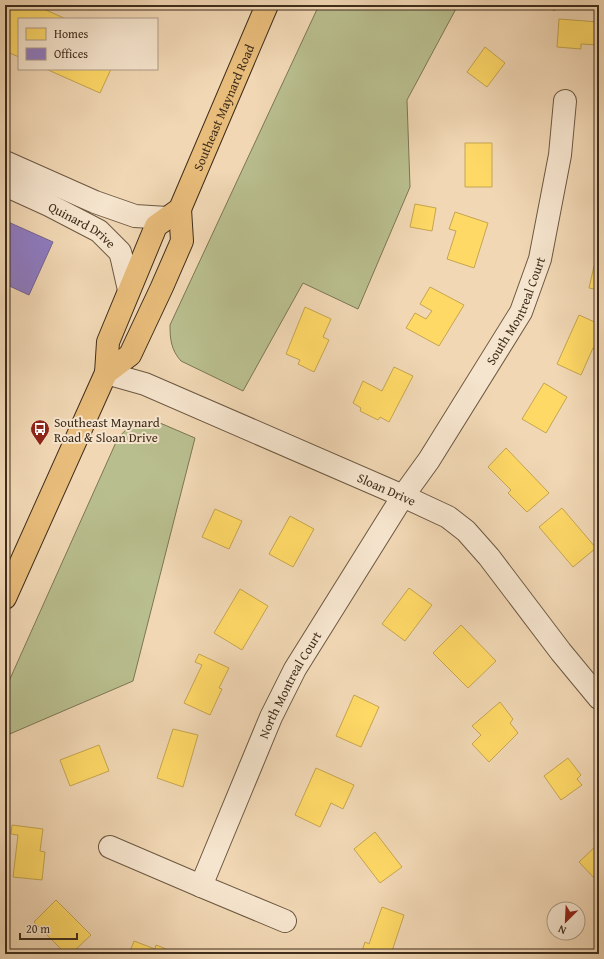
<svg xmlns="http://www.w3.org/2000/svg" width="604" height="959" font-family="'Gentium Book Plus',serif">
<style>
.green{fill:#b9be8e;stroke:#7c7654}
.homes{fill:#ffd966;stroke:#c5a550}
.offices{fill:#8e7cc3;stroke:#766491}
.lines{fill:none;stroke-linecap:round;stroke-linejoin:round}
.minor-casing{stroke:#6c5841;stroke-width:24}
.major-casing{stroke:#3f2d1b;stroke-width:24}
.minor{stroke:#f6e5ce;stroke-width:22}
.major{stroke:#e8bc7a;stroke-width:22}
.labels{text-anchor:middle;stroke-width:4;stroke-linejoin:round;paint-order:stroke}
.street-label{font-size:13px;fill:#3f2d1b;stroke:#f6e5ce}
.poi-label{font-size:13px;fill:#3f2d1b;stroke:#f6e5ce;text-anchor:start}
</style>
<rect width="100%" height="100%" fill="#f1d7b4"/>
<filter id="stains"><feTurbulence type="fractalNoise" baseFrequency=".005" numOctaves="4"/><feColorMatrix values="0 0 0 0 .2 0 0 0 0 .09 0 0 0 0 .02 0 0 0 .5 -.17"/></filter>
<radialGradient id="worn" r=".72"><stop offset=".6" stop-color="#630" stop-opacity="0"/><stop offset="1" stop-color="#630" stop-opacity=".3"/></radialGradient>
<path class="green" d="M319,5H458L407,100L410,187L358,309L303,283L243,391L181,361C171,350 170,339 170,325Z
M153,420L195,438L133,681L5,736V690L117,440C128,425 136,422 153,420Z"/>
<path class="homes" d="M5,5H35L66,19H19V57L5,51Z
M548,5H561L554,11Z
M559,19L599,22V45L581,44V49L557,47Z
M485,47L505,63L487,87L467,72Z
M46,69H111L100,93Z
M465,143H492V187H465Z
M415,204L436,208L432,231L410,227Z
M455,212L488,223L474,268L447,259L456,231L449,229Z
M599,260V290L589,288L594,266H598Z
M430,287L464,305L439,346L406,328L415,313L426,319L432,311L420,304Z
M305,307L331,319L323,337L329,340L314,372L298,364L300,360L286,354Z
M579,315L599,324V351L593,348L581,375L557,364Z
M394,367L413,376L389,422L380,417L378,420L360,411L361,408L353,403L363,381L382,391Z
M544,383L567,397L546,433L522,419Z
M506,448L549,493L527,512L508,493L511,490L488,467Z
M562,508L596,548L573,567L539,527Z
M215,509L242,521L229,549L202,537Z
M290,516L314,529L293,567L269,554Z
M409,588L432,605L405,641L382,624Z
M240,589L268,606L242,650L214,633Z
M461,625L496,661L468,688L433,653Z
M199,654L229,668L219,688L222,689L210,715L184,703L202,665L195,662Z
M354,695L379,707L361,747L336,736Z
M500,702L513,719L510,723L518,733L489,762L472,744L481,735L472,726Z
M173,729L198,735L183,787L157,778Z
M99,745L109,771L70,786L60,760Z
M568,758L581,775L577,779L582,785L561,800L544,776Z
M316,768L354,785L343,809L331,803L320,827L295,815Z
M12,825L43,829L40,851L45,852L42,880L13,877L18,835L11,834Z
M375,832L402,867L380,883L354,849Z
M599,843V878L596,880L579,862Z
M56,900L91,935L71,954H66L34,922Z
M382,907L404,915L391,954H361L365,942L369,944Z
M134,941L155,949L156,945L179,954H129Z"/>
<path class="offices" d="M6,221L53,242L29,295L5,284V224Z"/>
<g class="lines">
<defs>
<g id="minor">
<path d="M5,162L95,202L135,216L167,218"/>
<path id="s1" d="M5,185L49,205L99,231L120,252L122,259L129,290"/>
<path id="s2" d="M106,373L145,384L403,496L448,517L466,531L489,557L561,652L599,698"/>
<path d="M110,847L201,886L285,921"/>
<path id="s3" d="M201,886L271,717L295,669L403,496L429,460L521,312L540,259L560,155L565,101"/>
</g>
<g id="major">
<path d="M106,373L130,355L162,287L182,241L180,209"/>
<path id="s4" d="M5,598L106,373L108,342L154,231L156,226L180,209L267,5"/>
</g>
</defs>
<use href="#minor" class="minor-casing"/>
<use href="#major" class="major-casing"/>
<use href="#minor" class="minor"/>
<use href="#major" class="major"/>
</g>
<defs>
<symbol id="bus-pin" viewBox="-11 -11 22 30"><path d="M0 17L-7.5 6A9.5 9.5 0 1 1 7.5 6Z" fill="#8f2418" stroke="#f6e5ce"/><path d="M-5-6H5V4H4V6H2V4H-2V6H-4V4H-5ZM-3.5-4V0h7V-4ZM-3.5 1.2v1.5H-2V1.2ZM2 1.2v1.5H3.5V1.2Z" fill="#fff"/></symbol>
</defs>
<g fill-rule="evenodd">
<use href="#bus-pin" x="29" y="418" width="22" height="30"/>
</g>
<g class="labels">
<g class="street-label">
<text dy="5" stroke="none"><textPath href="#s4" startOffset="543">Southeast Maynard Road</textPath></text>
<text dy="5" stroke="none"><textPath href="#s1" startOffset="87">Quinard Drive</textPath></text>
<text dy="5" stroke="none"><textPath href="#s3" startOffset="658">South Montreal Court</textPath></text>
<text dy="5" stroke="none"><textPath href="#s2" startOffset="304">Sloan Drive</textPath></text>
<text dy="5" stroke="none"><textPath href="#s3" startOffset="220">North Montreal Court</textPath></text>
</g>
<g class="poi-label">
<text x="54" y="427">Southeast Maynard<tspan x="54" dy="15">Road &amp; Sloan Drive</tspan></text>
</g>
</g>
<rect width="604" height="959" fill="none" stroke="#f1d7b4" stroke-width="20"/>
<rect x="6" y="6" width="592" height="947" fill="none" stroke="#3f2d1b" stroke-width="2"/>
<rect x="10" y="10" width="584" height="939" fill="none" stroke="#3f2d1b"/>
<rect x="18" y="18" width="140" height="52" fill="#f6e5ce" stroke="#ad9b86"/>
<rect x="26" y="28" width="20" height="12" fill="#ffd966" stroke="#ad9b86"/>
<text x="54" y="38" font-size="12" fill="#3f2d1b">Homes</text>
<rect x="26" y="48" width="20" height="12" fill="#8e7cc3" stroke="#ad9b86"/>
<text x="54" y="58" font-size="12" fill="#3f2d1b">Offices</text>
<g transform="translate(566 921) rotate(204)"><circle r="19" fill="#f6e5ce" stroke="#ad9b86"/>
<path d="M0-3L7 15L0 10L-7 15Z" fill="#8f2418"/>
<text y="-6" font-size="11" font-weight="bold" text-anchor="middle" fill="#3f2d1b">N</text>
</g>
<path d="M20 933v6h57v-6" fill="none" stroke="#3f2d1b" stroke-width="2"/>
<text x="26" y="933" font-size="12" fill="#3f2d1b" stroke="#f6e5ce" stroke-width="3" paint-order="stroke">20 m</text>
<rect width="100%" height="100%" filter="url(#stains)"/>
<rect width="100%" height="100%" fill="url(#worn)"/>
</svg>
